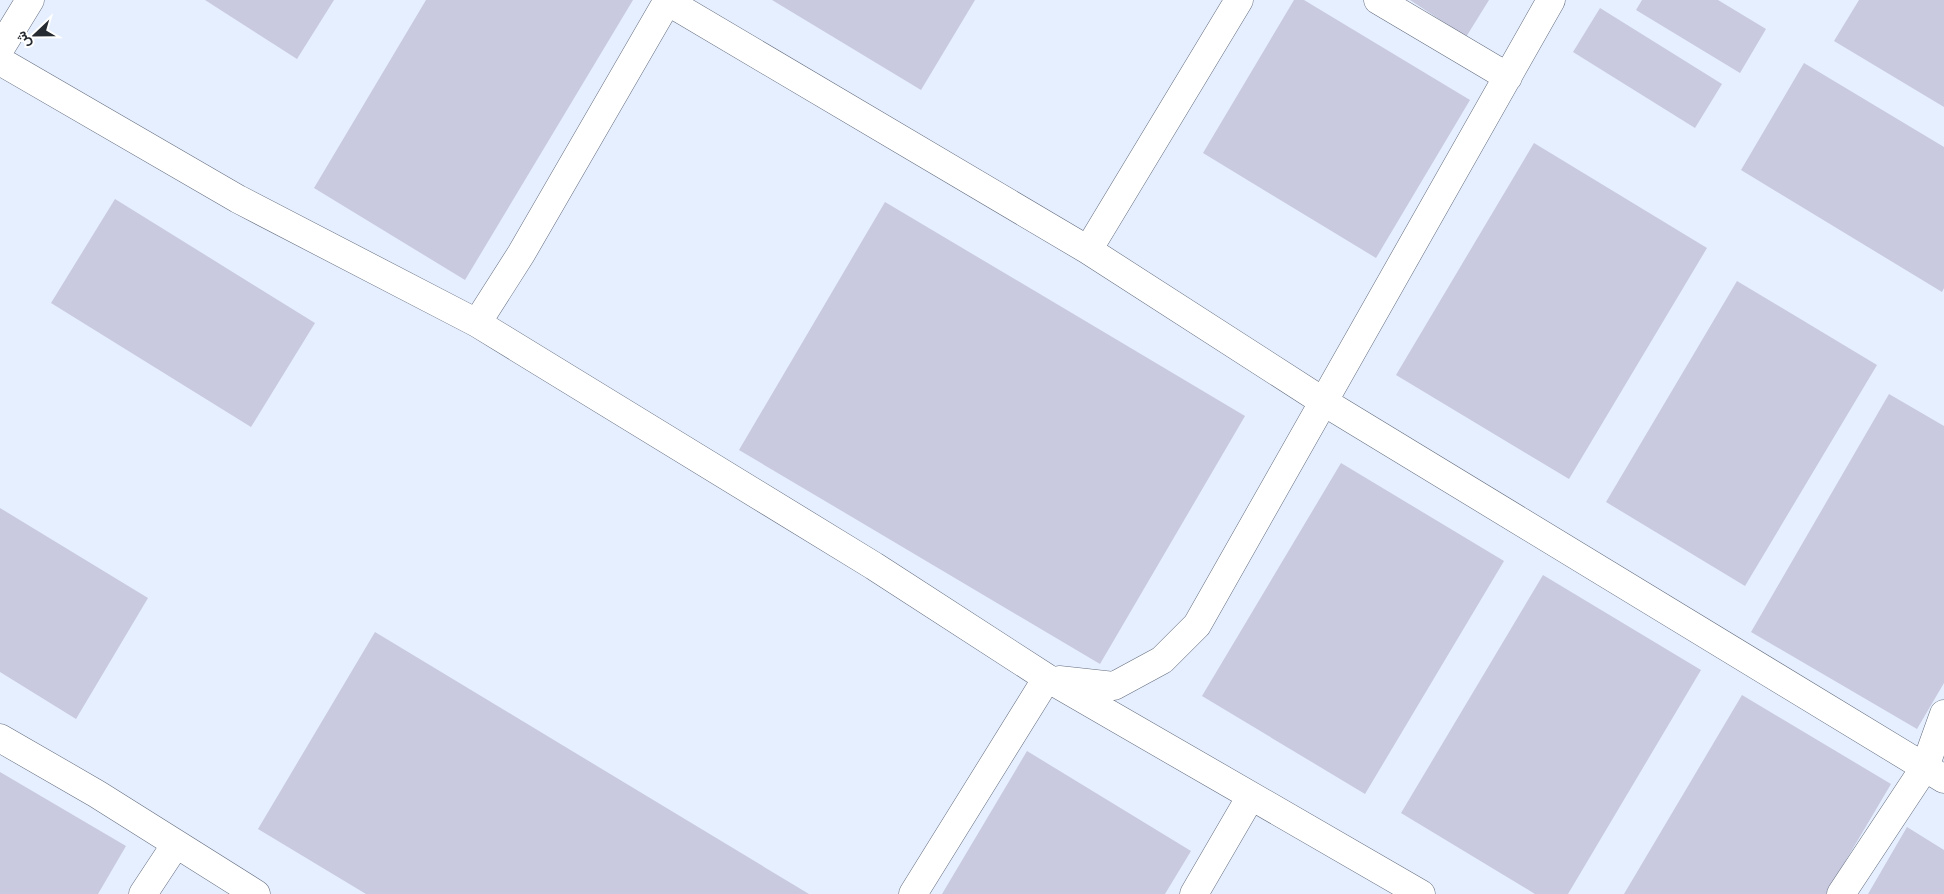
<svg xmlns="http://www.w3.org/2000/svg" width="1944" height="894" font-family="Mulish,Vazirmatn,sans-serif">
<style>
.building{fill:#c9cadf}
.lines{fill:none;stroke-linecap:round;stroke-linejoin:round}
.minor-casing{stroke:#636d7e;stroke-width:29}
.minor{stroke:#fff;stroke-width:28}
</style>
<rect width="100%" height="100%" fill="#e6efff"/>
<path class="building" d="M205,0H334L297,59Z
M426,0H633L465,280L314,188Z
M772,0H975L921,90Z
M1294,0H1304L1470,100L1376,258L1203,153Z
M1410,0H1489L1466,37Z
M1642,0H1718L1766,29L1740,73L1636,10Z
M1859,0H1944V107L1834,41Z
M1600,8L1722,84L1695,128L1573,52Z
M1804,63L1944,147V288L1942,292L1741,170Z
M1534,143L1707,248L1569,479L1396,375Z
M115,199L315,323L251,427L51,303Z
M885,202L1245,416L1100,664L739,450Z
M1737,281L1877,365L1745,586L1606,502Z
M1889,394L1944,426V683L1917,729L1751,632Z
M1341,463L1504,561L1365,794L1202,696Z
M0,508L148,598L76,719L0,672Z
M1543,575L1701,670L1568,894H1535L1401,813Z
M375,632L809,894H366L258,829Z
M1742,695L1891,784L1826,894H1624Z
M1027,751L1191,851L1165,894H942Z
M0,772L126,846L98,894H0Z
M1907,827L1944,850V894H1868Z"/>
<g class="lines">
<defs>
<path id="minor" d="M1378,0L1508,77
M667,1L1088,250L1324,402L1944,779
M0,49L30,0
M0,61L238,199L477,323L874,566L1047,678L1421,894
M1088,250L1239,0
M477,323L521,254L668,0
M1059,680L1114,686L1162,660L1197,625L1551,0
M0,738L97,794L256,894
M143,894L176,844
M913,894L1047,678
M1194,894L1251,796
M1841,894L1925,767L1944,714"/>
</defs>
<use href="#minor" class="minor-casing"/>
<use href="#minor" class="minor"/>
</g>
<g transform="translate(35 35) rotate(248)" stroke="#ffffff" stroke-width="4" paint-order="stroke">
<path d="M0-4L9 19L0 12L-9 19Z" fill="#262a31"/>
<text y="-8" font-size="14" font-weight="bold" text-anchor="middle" fill="#262a31">ش</text>
</g>
</svg>
